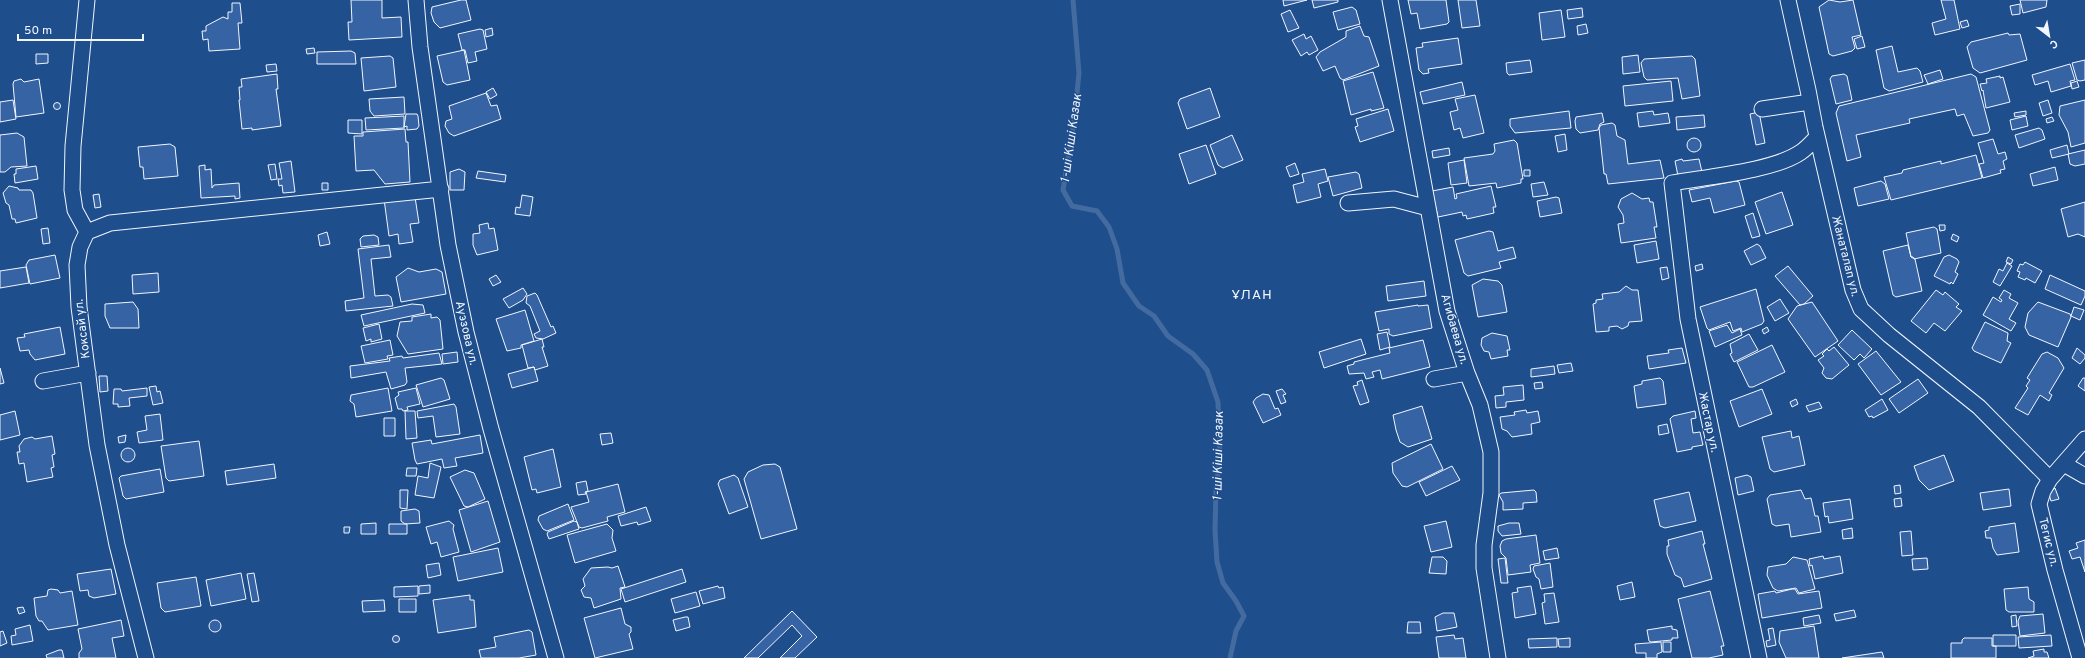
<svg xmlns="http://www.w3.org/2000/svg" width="2085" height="658" font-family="Overpass,sans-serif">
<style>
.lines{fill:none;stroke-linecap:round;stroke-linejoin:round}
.stream{stroke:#446ba0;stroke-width:5}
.building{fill:#3563a3;stroke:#f2f6ff}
.minor-casing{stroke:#f2f6ff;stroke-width:17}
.minor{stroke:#1f4e8c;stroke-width:15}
.labels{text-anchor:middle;stroke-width:3;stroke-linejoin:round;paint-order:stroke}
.street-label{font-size:12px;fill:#f2f6ff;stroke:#1f4e8c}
.water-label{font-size:13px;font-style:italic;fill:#f2f6ff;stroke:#1f4e8c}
.quarter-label{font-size:14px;letter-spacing:1px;fill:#f2f6ff;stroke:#1f4e8c}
</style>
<rect width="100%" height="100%" fill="#1f4e8c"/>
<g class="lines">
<path class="stream" d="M1073,0L1079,73L1074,123L1063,190L1072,206L1097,211L1109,227L1117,249L1123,283L1139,306L1154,316L1168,336L1193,354L1207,370L1218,402L1220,457L1216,489L1215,530L1217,562L1223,583L1236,601L1244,616L1236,631L1230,658"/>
</g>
<path class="building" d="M351,0H382V18L401,17L402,37L349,40L348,22H352Z
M461,0H466L471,20L440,28L434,22L431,13L432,7Z
M1283,0H1307L1284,6Z
M1312,0H1338V2L1314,8Z
M1408,0H1446L1449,22L1447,24L1420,29L1417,13L1411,14Z
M1458,0H1476L1480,26L1462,28Z
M1829,0L1840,2L1853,0L1861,35L1852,37L1855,48L1852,51L1833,56L1829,54L1819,7Z
M1941,0H1954L1960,29L1935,35L1932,23L1946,19Z
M2020,0H2047L2046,7L2023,13Z
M232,3H240L242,23H238L240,49L209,51L208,39L203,40L202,31H206V26L223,17L228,19V12H232Z
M2020,4V14L2012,15L2010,6Z
M1352,7L1356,10L1360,24L1338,30L1333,12Z
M1582,8L1583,17L1568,19L1567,10Z
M1290,10L1299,28L1288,32L1281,14Z
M1561,10L1565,37L1542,40L1539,13Z
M1967,20L1969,26L1962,28L1960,22Z
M1586,24L1588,33L1578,35L1577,26Z
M1360,26L1364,36L1369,37L1379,66L1343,80L1340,78L1335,66L1323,71L1316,57L1320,52L1346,37V31Z
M492,28L493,35L486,37L485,30Z
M480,29L483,30L487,49L475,52L477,61L468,63L465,50H462L458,34Z
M2008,33L2009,35L2020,34L2027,60L1980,73L1973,68L1967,47L1971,42Z
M1304,34L1306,39L1311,36L1318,50L1309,55L1307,52L1301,56L1292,40Z
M1862,36L1865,47L1857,49L1854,39Z
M1458,38L1462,64L1428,69L1429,73L1423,74L1419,70L1416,48L1423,47L1422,43Z
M1892,46L1898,72L1917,68L1920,71L1923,82L1889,91L1884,88L1876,50Z
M314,48L315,53L307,54L306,49Z
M464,50L470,80L447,85L443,82L437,56Z
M351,51L355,53L356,64H317V52Z
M36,54H48V63L36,64Z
M1638,55L1640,72L1623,74L1622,57Z
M390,56L393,58L396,87L364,91L361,58Z
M1692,56L1695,59L1700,96L1682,99L1678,78L1647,80L1644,77L1641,63L1644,59Z
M1530,60L1532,72L1509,75L1507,73L1506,63Z
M2085,60V80L2080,81L2077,80L2072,63Z
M276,64L277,71L267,72L266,65Z
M2070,64L2075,80L2070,81L2071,86L2051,92L2048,81L2035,85L2032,75Z
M1940,70L1943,79L1928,84L1924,75Z
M1373,72L1384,108L1371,111V109L1351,115L1343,81Z
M277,74L278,89H276L281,126L252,130V128L242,129L239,100H240L239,87H242L241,79Z
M1844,74L1847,76L1852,100L1836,104L1830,79L1832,76Z
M1971,74L1976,77L1990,130L1988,133L1973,136L1964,114L1957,116L1955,109L1909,119L1910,123L1856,135L1861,157L1847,161L1836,113L1839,106Z
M2000,76V78L2003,77L2010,102L1986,108L1983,90L1982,91L1980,84L1987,83L1986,79Z
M21,79L24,82L39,79L44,113L16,117L13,84L14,81Z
M1671,81L1673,101L1625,106L1623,86Z
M2077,81L2079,87L2072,89L2071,83Z
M1462,82L1465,95L1423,104L1420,92Z
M493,88L497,95L490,99L486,92Z
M1210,88L1220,117L1187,129L1178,103L1180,99Z
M486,93L491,106L497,105L501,119L454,136L449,133L445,126L446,121L452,119L449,106Z
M1475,95L1484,133L1463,138L1460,128L1454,130L1450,112L1458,110L1455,99Z
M404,97L405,114L374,116L370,111L369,99Z
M13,100L16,119L0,122V102Z
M2048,100L2052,113L2043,116L2039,103Z
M2085,100V143L2071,147L2068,132L2059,115L2060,106Z
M53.5 106a3.5 3.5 0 1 1 7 0a3.5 3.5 0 1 1-7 0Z
M1388,109L1394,131L1360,142L1355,127L1358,126L1356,119Z
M1569,111L1571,128L1515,133L1510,126V119Z
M1653,111L1654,115L1668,113L1670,123L1639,127L1637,113Z
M2026,111V115L2015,117L2014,113Z
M1759,112L1765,143L1756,145L1750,114Z
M1602,113L1604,122L1600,124L1598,130L1580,133L1576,129L1575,121L1576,117Z
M406,114H417L418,116L419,126L417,129L407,130V126L404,127Z
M1704,115L1705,127L1677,130L1676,117Z
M404,116V128L366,130L365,118Z
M2026,116L2028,126L2012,130L2010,120Z
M2052,117L2054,121L2047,123L2046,119Z
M348,120H362V134L348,133Z
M1612,123L1615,125L1617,136L1625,140L1628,164L1660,160L1664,178L1608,184L1606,174H1604L1599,128L1601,125Z
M2039,128L2042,130L2045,139L2019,148L2015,135Z
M405,129L406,142H408L410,182L385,184L374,170L356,171L354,136H363V132Z
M17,133L24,137L27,166L11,167L5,172H0V135Z
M1565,134L1567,150L1558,152L1555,136Z
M1232,135L1243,160L1223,168L1218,165L1210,145Z
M1687 145a7 7 0 1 1 14 0a7 7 0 1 1-14 0Z
M1993,139L1998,154L2005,152L2007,159L2003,161L2005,169L2000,170L2001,173L1983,178L1979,164L1984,163L1978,143Z
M1514,140L1517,143L1523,179H1521V183L1497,188L1496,183L1469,186L1464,158L1493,154L1495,151L1494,144Z
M170,144L175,147L178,176L144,179L143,167H140L138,147Z
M1206,145L1216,174L1189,184L1179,154Z
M2067,145L2069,154L2052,158L2050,150Z
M1449,148L1450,155L1433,158L1432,151Z
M2085,150V164L2075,166L2070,164L2068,154Z
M1976,155L1982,178L1891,200L1884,177L1902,173L1903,170L1941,161V164Z
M1682,159L1683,161L1699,159L1702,172L1678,176L1675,161Z
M1464,160L1467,183L1451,185L1448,163Z
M291,161L295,192L283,193L282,185L279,186L278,179H282L279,163Z
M1295,163L1299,174L1290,177L1286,167Z
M275,164L277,179L271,180L268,165Z
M205,165V170L211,169L212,188L214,185L239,183L240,198L235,199V196L201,198L199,166Z
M36,166L38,179L15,183L14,174H16V169Z
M2055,167L2058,180L2033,186L2030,174Z
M459,169L465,172L464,190H450V172Z
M1325,169L1328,181L1318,184L1321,197L1297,203L1293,185L1304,182L1302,174Z
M1524,170H1530V176H1524Z
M478,171L506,175L505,182L476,178Z
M1356,172L1359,174L1362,188L1333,196L1328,177Z
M1736,181L1739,182L1745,205L1714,213L1710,198L1692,202L1689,190Z
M1881,181L1885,184L1889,199L1858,206L1854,188Z
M1544,182L1548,195L1533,197L1531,184Z
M322,183H328V190H322Z
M9,186L18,188L19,190H31L33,193L37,218L16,223L15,219H12L9,205L6,203L3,193Z
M1491,186L1496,207H1493L1494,213L1467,219L1466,215L1463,216L1462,212L1438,217L1432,191L1453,187L1455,199L1457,198L1456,194Z
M1782,192L1793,225L1766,234L1755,202Z
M1632,193L1642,199L1649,198L1650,202H1653L1657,227H1654L1656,238L1621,243L1618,224L1624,223L1623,215L1618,207L1621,199Z
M99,194L101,207L95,208L93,195Z
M522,195L533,197L530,216L515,214L516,207L520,208Z
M415,197L419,223L410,224L413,242L399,244L398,234L389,236L384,199Z
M1556,197L1559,198L1562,213L1540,217L1537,201Z
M2085,202V237L2078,234L2068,237L2061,209Z
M1753,213L1760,236L1752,238L1745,216Z
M488,223L489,229L494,228L498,250L477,255L473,245V234L480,233L479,225Z
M1939,225H1945V230L1940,231Z
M1934,227L1937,229L1941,253L1914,259L1913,257H1911L1906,233Z
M48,228L50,243L43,244L41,229Z
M1489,231L1493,232L1498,251L1513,247L1516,258L1499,262L1501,268L1468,276L1464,273L1455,240Z
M327,232L330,244L320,246L318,235Z
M1953,234L1959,237L1957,242L1951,239Z
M374,235L378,237L379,245L361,247L360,239L363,236Z
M1656,241L1659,259L1637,263L1634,245Z
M1757,244L1760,246L1766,258L1751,265L1744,251Z
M389,245L391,257L371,259L375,296L388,295L391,297L393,306L346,311L345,301L364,298L358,249Z
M1908,245L1911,257L1915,259L1922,291L1896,297L1893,295L1883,251Z
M55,255L60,278L30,284L26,265L29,260Z
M1949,255L1957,259L1959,262L1955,272L1958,274L1953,284L1951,282L1950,284L1934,276L1944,257Z
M2008,257L2013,260L2011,264L2006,262Z
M2025,262L2042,271L2035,283L2026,278L2025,280L2018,277L2020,272L2017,271L2020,264L2023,265Z
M2007,263L2012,266L2000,286L1993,282L1999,269L2003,271Z
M1702,264L1703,269L1696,271L1695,266Z
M1788,266L1813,296L1804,304L1800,305L1775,276Z
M26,267L29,283L0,288V271Z
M1667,267L1669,278L1662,280L1660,268Z
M408,268L419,272L436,269L442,272L446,294L401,302L396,277Z
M158,273L159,292L133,294L132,275Z
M496,275L501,282L493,286L489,279Z
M2050,275L2085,291V296L2081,305L2045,289Z
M1483,279L1498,281L1502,285L1507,312L1478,317L1472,285Z
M1424,281L1426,296L1388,301L1386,286Z
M1626,286L1632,290H1638L1642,321L1629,322L1628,326L1622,329L1617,326L1609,327V331L1596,332L1593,304L1596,303V300L1603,299L1602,294L1619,292Z
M523,288L527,294L523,300L509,308L503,299Z
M1756,289L1764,321L1762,324L1742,332L1741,328L1733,331L1730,322L1709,330L1707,328L1700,307Z
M1936,290L1943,295L1945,292L1959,304L1956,307L1962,311L1945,331L1934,323L1926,333L1911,321Z
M2004,290L2011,294L2009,298L2018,303L2009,319L2016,323L2011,331L1983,315L1993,297L2001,302L2002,300L1999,298Z
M535,293L537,295L551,327L553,326L556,333L543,339L536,338L534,334L540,331L530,306L526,303L527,296Z
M1780,299L1789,313L1775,321L1767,307Z
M133,302L138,309L139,328H110L105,316V304Z
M1812,302L1838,341L1815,357L1788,319L1797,306Z
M2038,302L2070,314L2071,317L2058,347L2029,335L2025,327L2028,313Z
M412,304L423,305L425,313L364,326L361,315Z
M1418,305V306L1428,305L1432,328L1393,336L1389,334V329L1379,331L1375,312Z
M2074,307L2084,310L2080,320L2071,316Z
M525,310L534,341L521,345V348L507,351L496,319Z
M431,314V318L437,317L440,320L443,349L408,354L397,336L400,322L412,321V317Z
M1985,322L2008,333L2007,341L2011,343L2001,363L1974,351L1972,348Z
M379,324L382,339L371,342V339L366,341L363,328Z
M1727,325L1732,333L1740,329L1742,335L1715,347L1709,331Z
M60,327L65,354L35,360L30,354L29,350L20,351L17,338L25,337L24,334Z
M1767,327L1769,331L1764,334L1762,330Z
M1852,330L1872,349L1864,358L1860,354L1854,360L1838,345Z
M1387,332L1390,347L1380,350L1377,334Z
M1492,333L1507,336L1510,350H1507L1508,356L1491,359L1489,352L1484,351L1481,345L1482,338Z
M1749,334L1758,350L1734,362L1730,354L1732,353L1730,344Z
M542,339L544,347H542L548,366L535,370L534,367L528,368L522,345Z
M1361,339L1366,354L1324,368L1319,352Z
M390,340L393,355L387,356L388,359L365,363L361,346Z
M1423,340L1430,367L1382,379L1380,370L1372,372L1374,377L1366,379L1364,373L1349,374L1347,366L1354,364V362L1390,353L1389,348Z
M1772,345L1785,372L1753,387H1749L1737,362Z
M1834,347L1849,365L1832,379L1826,378L1822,373L1824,368L1818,360L1824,356L1822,354L1827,349L1829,351Z
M1682,348L1686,363L1649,369L1647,356L1669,353L1668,350Z
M2077,348L2085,355V358L2080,364L2072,358Z
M1876,351L1901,382L1881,395L1858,364Z
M457,352L458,362L443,364L442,354Z
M2047,352L2058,358L2064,368L2049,393L2052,395L2049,401L2040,395L2028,415L2015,408L2028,388L2026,386L2030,380L2027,378L2042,354Z
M439,353L442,364L405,368L407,382L405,385L391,389L386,372L351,378L350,366L390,361L389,358L402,356L403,358Z
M1571,363L1573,371L1559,373L1557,365Z
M1554,366L1555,374L1531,377V369Z
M534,367L538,381L512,388L508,374Z
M0,368L4,383L0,384Z
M99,376H107L108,391L100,392Z
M441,378L444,380L450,399L423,407L416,385Z
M1660,378L1663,381L1666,404L1637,408L1634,386L1642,384V381Z
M2083,378H2085V391L2078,386Z
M1918,379L1928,393L1899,413L1889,399Z
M1362,380L1369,402L1360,405L1353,386L1358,385L1357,382Z
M1542,382L1543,388L1535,389L1534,383Z
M1523,385L1524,400L1506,402V407L1496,408L1495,396L1504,395L1503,387Z
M156,386L157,392L160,391L163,403L153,405L149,387Z
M147,388V396L129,398L130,406L118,407V404H113L114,389H121L122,391Z
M388,388L392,411L356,417L354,404L350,401L351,395Z
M416,388L420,404L407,407L408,410L403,411L402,409H398L395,398L399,395L398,392Z
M1282,389L1286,394L1283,395L1286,402L1281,404L1276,391Z
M1762,389L1772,414L1739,427L1730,401Z
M1263,394L1269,395L1275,409L1278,408L1281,415L1263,423L1253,402L1256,398Z
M1796,399L1798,404L1792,407L1790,402Z
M1882,399L1888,410L1873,418L1872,416L1869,417L1865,410Z
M1819,402L1822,408L1809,412L1806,406Z
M454,404L456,407L460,434L436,437L433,416L418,418L417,411Z
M1422,406L1432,439L1408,447L1400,442L1396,430L1393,415Z
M1526,410L1527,413L1538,411L1540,422L1531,424L1532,434L1512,437L1507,431L1502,429L1500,417L1515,415L1514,412Z
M15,411L20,435L0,440V415Z
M405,411H415L417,438L406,439Z
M1695,411L1696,418L1691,419L1693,433L1700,432L1703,445L1692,447V449L1677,452L1670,419L1673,416Z
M160,414L163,440L139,443L137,432L147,430L145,416Z
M384,418H395V436H384Z
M1667,424L1669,433L1659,435L1658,426Z
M1791,431L1792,438L1799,436L1805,465L1774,472L1770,469L1762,437Z
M611,433L613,443L602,445L600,434Z
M126,435L125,442L119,443L118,437Z
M480,435L483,453L455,458L457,466L444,468L442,459L417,464L415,460L412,443L431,440L432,444Z
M52,436L55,454L52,455L54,467L51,468L53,477L27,482L24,463L19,464L17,452H20L19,446L24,439L32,437L35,439Z
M199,441L204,476L169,481L166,478L161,446Z
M1431,444L1443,469L1407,487L1402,486L1393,473L1392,463Z
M121 455a7 7 0 1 1 14 0a7 7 0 1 1-14 0Z
M553,449L561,487L537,493L536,489L532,490L524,457Z
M1944,455L1954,481L1929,490L1919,480L1914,466Z
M430,463L441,467L434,498L415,495L418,476L428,478Z
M274,464L276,478L227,485L225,471Z
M775,464L780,467L797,529L761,539L744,479L748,472L763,465Z
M1452,466L1460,480L1426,496L1419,482Z
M407,468H417L416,476H406Z
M160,469L164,492L126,499L123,496L119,478L121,476Z
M465,470L474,473L485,499L468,507L464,506L450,477Z
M734,475L738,478L748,507L729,514L718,484L720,480Z
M1747,475L1751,477L1754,491L1738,495L1735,478Z
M586,481L588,491L585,492L586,494L578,495L576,483Z
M618,484L625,512L607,517L608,521L582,528L579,527L571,507L589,502L586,492Z
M1900,485L1901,493L1895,494L1894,486Z
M2055,488L2059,499L2051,501L2049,494Z
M2009,489L2011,506L1983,510L1980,493Z
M400,490H408L407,509L400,508Z
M1534,490L1536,492L1537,502L1523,503V509L1503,510V502L1499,495L1501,493Z
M1801,490L1805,499L1811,498L1815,516H1818L1821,532L1791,537L1789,524L1776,526L1772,524L1767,499L1770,495Z
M1689,492L1696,521L1665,528L1660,526L1654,500Z
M1901,498L1902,506L1895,507L1894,499Z
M1850,499L1853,519L1829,523L1828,516L1825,517L1823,503Z
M488,501L500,542L471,552L459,510Z
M568,504L574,520L547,531L543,529L538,520L539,516Z
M646,507L651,521L638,525L637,522L621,526L618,516Z
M415,509L419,511L420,523L405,524L401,521V511Z
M449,521L454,525L453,529L459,552L441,557L437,542L431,544L426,527Z
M574,521L577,522L579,529L549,539L547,534L548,532Z
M1446,521L1452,547L1431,552L1424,526Z
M376,523V534H361V524Z
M1509,523H1519L1521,534L1502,536L1498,531V526Z
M2015,523L2019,552L1997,555L1993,548L1991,538H1986L1985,531L1989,530V527Z
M389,524H407V534H389Z
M607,524L613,530L612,538L616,551L575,563L567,535Z
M344,527H350L349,533H344Z
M1852,528L1853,538L1843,539L1842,530Z
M1702,531L1705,544H1703L1712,579L1684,587L1681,578L1675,575L1667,554V546H1669L1668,540Z
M1911,531L1913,555L1902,556L1900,532Z
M1536,535L1540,563L1530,565L1531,572L1508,575L1506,558L1501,553L1500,546L1502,541L1506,539Z
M2085,540V572L2080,557L2072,559L2069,551L2078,548L2076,543Z
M498,548L503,572L458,581L453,557Z
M1557,548L1559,558L1545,560L1543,551Z
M1823,556L1824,559L1840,556L1843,573L1815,579L1812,565L1810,566L1809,559Z
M1432,557H1443L1447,561L1446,574L1429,573Z
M1793,557L1807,560L1815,589L1799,593L1796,588L1778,591L1773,588L1767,575L1768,567L1786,564Z
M1505,558L1508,583H1501L1498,559Z
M1927,558L1928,569L1913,570L1912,559Z
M439,563L441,575L428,578L426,565Z
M1550,563L1553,587L1541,589L1539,579L1536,577L1533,569L1534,566Z
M618,566L625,587L620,588L621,599L594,608L591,598L584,597L581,590L585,586L583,579L591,568L608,567L612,568Z
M111,569L116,594L94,598L89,596L88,590L80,591L77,574Z
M682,569L686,582L625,602L621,589Z
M241,573L246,599L211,606L206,580Z
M254,573L259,601L252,602L247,574Z
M196,577L201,606L165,612L161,608L157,583Z
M1632,582L1635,597L1620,600L1617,586Z
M430,585V593L419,594V586Z
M418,586V596L394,597V587Z
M718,586L719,588L723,587L725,598L703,604L699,591Z
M1531,586L1536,614L1515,618L1512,593L1518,592L1517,588Z
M2028,587L2029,599L2034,602V612H2009L2006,610L2004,589Z
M51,589L58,590L60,593L72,591L78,625L48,630L42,621H39L36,616L34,598L47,596L48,590Z
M1792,589H1795L1798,594L1819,591L1822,608L1762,618L1758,594L1775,591L1776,593Z
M1710,591L1724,646H1721L1723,655L1709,658H1692L1678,599Z
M696,592L700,606L675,613L671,599Z
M1554,593L1559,622L1545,624L1542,603L1545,602L1544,594Z
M470,595V600H474L476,627L438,633L433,600Z
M399,599H416V612H399Z
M384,600L385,611L363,612L362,601Z
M23,607L25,612L19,614L17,608Z
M621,608L625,624L631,627V632L629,634L633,649L595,658L584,618Z
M1854,610L1856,617L1836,621L1834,614Z
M792,611L817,637L795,658H780L802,636L792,625L758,658H744Z
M1443,613H1454L1457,627L1437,631L1435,617Z
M2043,614L2045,633L2020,636L2018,621L2020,616Z
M1819,615L1821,623L1804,626L1803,618Z
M2016,615L2017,626L2012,627L2011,616Z
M685,617H688L690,627L676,631L673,620Z
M209 626a6 6 0 1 1 12 0a6 6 0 1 1-12 0Z
M121,620L124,636L112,638L116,658H79V653L82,649L78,629Z
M1408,622H1420L1421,633H1407Z
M30,625L33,641L12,645L11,636L16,635L15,629Z
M1672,626V629L1677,630L1678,638H1672V640L1651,642L1649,641L1647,630Z
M1814,626L1819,658H1786L1779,642L1780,631Z
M1773,628L1776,645L1767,647L1766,641L1770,640L1768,629Z
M529,630L532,632L536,655L519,658H481L479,650L496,647L494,637Z
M3,631L7,643L0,646V632Z
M1454,635L1455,639L1463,638L1466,658H1439L1436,637Z
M1993,635H2016V646H1993Z
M2051,635L2052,646L2019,648L2018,637Z
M392.5 639a3.5 3.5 0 1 1 7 0a3.5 3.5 0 1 1-7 0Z
M1557,638V647L1529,648L1528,639Z
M1570,638V647H1559L1558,639Z
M1964,638H1992V646H1996V658H1951V643H1962V640Z
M1661,642L1662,652L1657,654V658H1646V653H1636L1635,644Z
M1663,642H1671V652H1663Z
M2044,649V652H2047L2049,658H2028L2034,656L2033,651Z
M59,650H62L64,658H47L46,655Z
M1882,652L1884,658H1842Z"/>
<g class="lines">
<defs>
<path id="minor" d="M416,0L420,47L448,245L466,332L491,429L556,658
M1390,0L1447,311L1467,373L1480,405L1491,452V493L1484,545V568L1498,658
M1788,0L1808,90L1815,127L1853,290L1861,309L1889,335L1979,407L2050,479
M1762,109L1810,102
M1348,203L1394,199L1428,208
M87,232L80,247L77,265L79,307L97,445L117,545L146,658
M87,232L110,223L441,189
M87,232L75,210L72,190L73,146L87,0
M1434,379L1467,373
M43,381L88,373
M2064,464L2085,476
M1759,658L1688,319L1672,183C1706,177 1774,171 1801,152C1807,148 1812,142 1817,137
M2080,658L2055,570L2039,504L2043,491L2050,479L2085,439"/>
</defs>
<use href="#minor" class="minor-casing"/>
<use href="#minor" class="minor"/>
</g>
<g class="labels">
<g class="street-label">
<text transform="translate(1846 256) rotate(76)" y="4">Жанаталап ул.</text>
<text transform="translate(82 329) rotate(-97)" y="4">Коксай ул.</text>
<text transform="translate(1455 329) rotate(74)" y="4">Агибаева ул.</text>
<text transform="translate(467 333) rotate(77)" y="4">Ауэзова ул.</text>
<text transform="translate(1709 422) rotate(78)" y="4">Жастар ул.</text>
<text transform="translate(2049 542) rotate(76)" y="4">Тегис ул.</text>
</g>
<g class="water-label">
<text transform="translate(1070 138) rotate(-82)" y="5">1-ші Кіші Казак</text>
<text transform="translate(1217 456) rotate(-89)" y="5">1-ші Кіші Казак</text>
</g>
<g class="quarter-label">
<text x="1252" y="299">ҰЛАН</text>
</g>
</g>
<g transform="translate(2049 36) rotate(149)" stroke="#1f4e8c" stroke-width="3" paint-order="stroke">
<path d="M0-3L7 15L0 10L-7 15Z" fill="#f2f6ff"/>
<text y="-6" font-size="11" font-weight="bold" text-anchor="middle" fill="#f2f6ff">С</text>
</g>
<path d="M18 34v6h125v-6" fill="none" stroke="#f2f6ff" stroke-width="2"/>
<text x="24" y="34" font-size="12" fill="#f2f6ff" stroke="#1f4e8c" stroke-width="3" paint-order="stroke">50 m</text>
</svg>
